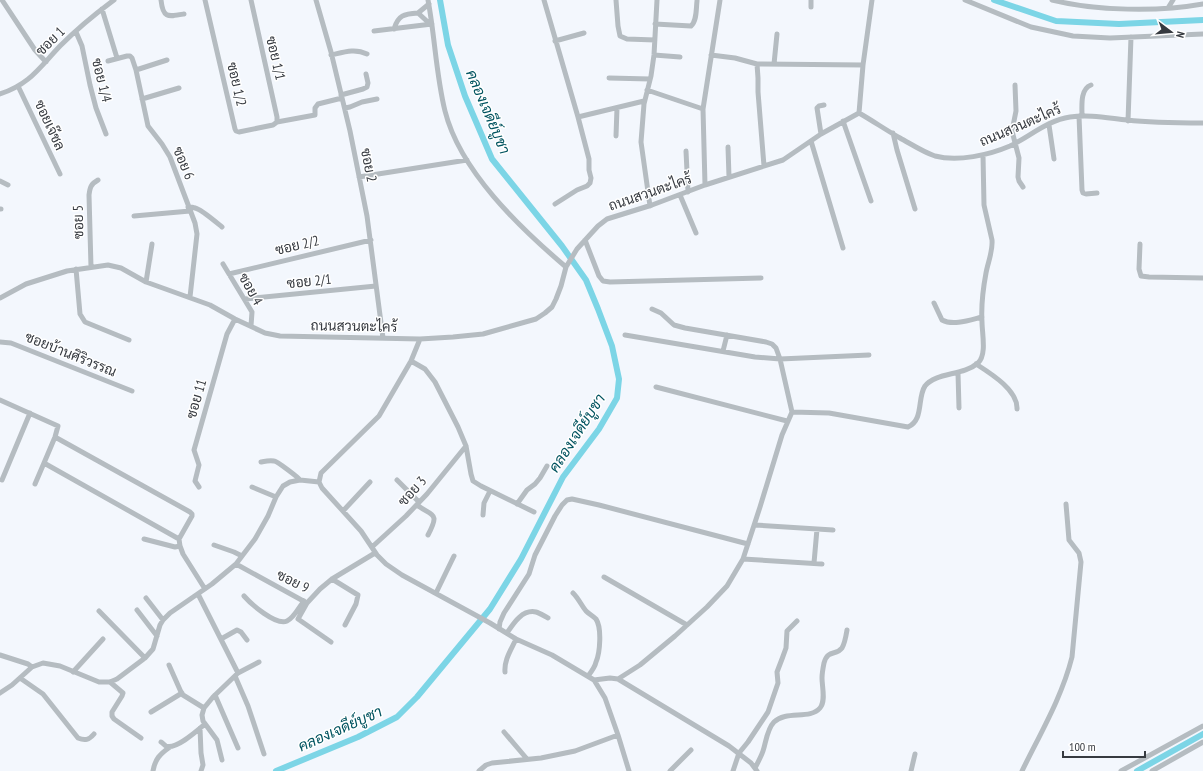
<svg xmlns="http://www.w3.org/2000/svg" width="1203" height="771" font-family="'PT Sans Narrow',Sarabun,sans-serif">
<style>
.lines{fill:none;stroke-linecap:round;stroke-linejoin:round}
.canal{stroke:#7cd5e6;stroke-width:6}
.street{stroke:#b5bcc1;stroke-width:5}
.labels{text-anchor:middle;stroke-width:3;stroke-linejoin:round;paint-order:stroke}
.street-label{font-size:14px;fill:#363a40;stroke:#fff}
.water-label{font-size:15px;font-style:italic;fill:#00535f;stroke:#fff}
</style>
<rect width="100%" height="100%" fill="#f3f7fd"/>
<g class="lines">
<path class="canal" d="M994,0L1056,21L1119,24L1203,20
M276,771L358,737L397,717L417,697L490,609L521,559L563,477L599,429L617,398L619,379L612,346L598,309L586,280L562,246L492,159L465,96L448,45L440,0
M1137,771L1203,734"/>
<path class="street" d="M2,0L35,50L46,62
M161,0C163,18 167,17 184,14
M205,0L235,129L236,131L239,132L273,125L277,122L315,115V108L318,104L342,98
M251,0L277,117V122
M316,0L331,52L350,131L367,216L383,338
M428,0C435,37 436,75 445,111C460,171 520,228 566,267
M544,0L578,117L644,101
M616,0L618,26L620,36L627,39L655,40
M965,0L1031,27L1073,36L1110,38L1203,34
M1052,0C1096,11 1159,12 1203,4
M811,7V0
M1168,8L1173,0
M102,9L117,58
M418,13L429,4
M655,24L691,26C697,21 696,9 697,1
M394,29C398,15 404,14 418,13L430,24
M374,31L432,24
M76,32L82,46L90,85L96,108L106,134
M555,41L584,33
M331,55C344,52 355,48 367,54
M654,55L680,57
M711,55L735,58L757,64L863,65
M108,61L127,56H130L132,58L136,70L148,126L162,144L170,157L195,223L197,234L190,297
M757,64L758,78V92L764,166
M774,64L777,34
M136,70L167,60
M609,78L650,79
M1015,85L1016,111L1012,131L1019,158L1018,177L1019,181L1023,187
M18,86L60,174
M647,90L703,109L705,185
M0,94C30,84 39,68 60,46C76,30 95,14 114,0
M341,95L363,89L367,87L368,83L366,74
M142,99L179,88
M345,108L350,107L362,102L377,99
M703,109L720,0
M859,113L863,65L872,0
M1079,116L1082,190L1083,193L1086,194L1097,193
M1082,116C1082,106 1080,89 1091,85
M843,121L871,201
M1128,121L1131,37
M1049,125L1054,159
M893,133L897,150L915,209
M821,134L817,108L819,106L824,105
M616,136L617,108
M811,141L843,248
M728,147L729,177
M686,151L688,192
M359,177L467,160
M0,181L8,185
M680,195L696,233
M555,204L577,190L587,186L590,183L591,178L589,170V159L578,117
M650,206L641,142L644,104L651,76L654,55L657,0
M188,207C191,207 193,207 195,208C201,209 217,223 222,227
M0,209H1
M134,216L190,211
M585,240L599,276L603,281L610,282L761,278
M1140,244L1139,269L1141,276L1149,277L1203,278
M223,264L252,312L251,326
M91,267L89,195C90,187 91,184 98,180
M76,269L80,314L85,322L129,340
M229,274L371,240
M146,282L152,244
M0,298L26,284L67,271L108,265L121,268L146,282L210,305L235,319L265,333L280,336L420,339L453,337L483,334L536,319L545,313L552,307L556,299L561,286L566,267L577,249L598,226L607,219L652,205L705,185L783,160L821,134L859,113C873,121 886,130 900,138C911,144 923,152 935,156C958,162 989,155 1010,146C1029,137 1048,120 1070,117C1089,114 1108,118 1127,120C1152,123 1178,123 1203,123
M245,299L376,286
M934,303L942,320C953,326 970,320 982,317
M625,335L755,357L780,359L869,355
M420,339L411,361L379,416L321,473L319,482L322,488L361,531L377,555L386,564L402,575L490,623L516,639L552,655L594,680L605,698L618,735L629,771
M0,342L11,343L132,391
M723,351L727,335
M411,361L425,369L435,382L458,427L466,446L471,474L473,481L481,486L534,512
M976,364C990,373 1018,390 1017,409
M958,373L959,408
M656,387L787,421
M0,400L58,426L55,437L44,463L179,539
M792,412L829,413L908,427C924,420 917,398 925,386C936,372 963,376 978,363C987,355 982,333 982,322C981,306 983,289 986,273C988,262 993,251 992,240L984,205L983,155
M55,437L190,512L192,514V516L179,539L180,546
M261,462C266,461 270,460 274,461C277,461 299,478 300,480
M2,480L30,413
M397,480L419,502
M35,484L44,463
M199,487L195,481L199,465L194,450L196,443L227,334L235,319
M252,487L276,497
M517,504L527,490L535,484L540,478L547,466
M417,505C433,517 440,512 428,535
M343,511L370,482
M483,515L484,503L490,491
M755,525L833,530
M144,539L175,547L180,546L183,554L205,589
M214,545L234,552L242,556
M372,547L406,516L427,494L466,446
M743,559L822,564
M814,563L817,529
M236,564L307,603L320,589L332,579L375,553
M604,577L687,625
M332,579L358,595L356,604L345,625
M436,593L454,556
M573,593C579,599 581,605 586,611C589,614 593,616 596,619C602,628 600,653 596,662C595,667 592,671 588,676
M198,594L238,673
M244,596C251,604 276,626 287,621C294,618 299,607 304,601
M146,598L163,620
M307,603L298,619L331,642
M137,610L157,636
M99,611L145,658
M499,629L500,622L504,613L529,574L535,555L555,516L562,505L567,500L572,499L599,505L748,544
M507,633C513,624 522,609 536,612C540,613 544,616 548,618
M221,639L237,630L241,632L247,640
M0,655L28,664L32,667
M169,665L181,692L183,695L204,708
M73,672L103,639
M505,672C504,660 511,650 516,639
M235,676L248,706L264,754
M20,678L43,694L78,738C85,741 89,740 94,734
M618,679L640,665L675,636L707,607L727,586L743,559L760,507L782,435L792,412L780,359L776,348L772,344L766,342L685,328L674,325L661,313L652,309
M594,680L610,678L618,679L729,746L751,763L757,771
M110,682L123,693L122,696L112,712V716L114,719L141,738
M0,693L12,685L32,667L43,663L60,666L99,682H110L117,679L145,658L153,649L160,625L163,620L170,613L212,584L236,564L255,539L268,516L276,497L283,486L290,482L300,480L319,482
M215,695L238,748
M151,712L182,693
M200,728L201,753L203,765L201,771
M504,732L527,759
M161,742C163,743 164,745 166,746C176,750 198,730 205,724
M222,760L217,740L203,721L202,715L204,708L213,697L238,673L259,662
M755,768C758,762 761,757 763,751C766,742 767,729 774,722C786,710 810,720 820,708C826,701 822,687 822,678C822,673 823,668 824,663C828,649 836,656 842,648C845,643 846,636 847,630
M153,771C155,759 160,754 170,747
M479,771L486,765L492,763L541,758L575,751L618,735
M670,771L691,750
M733,771L739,753L748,742L768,712L778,683L777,672L782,659L786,648L787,631L797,621
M911,771L915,754
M1022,771C1040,734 1062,697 1072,657L1081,562L1079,553L1069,540L1066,504
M1121,771L1203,726
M1152,771L1203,742"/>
</g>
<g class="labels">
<g class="street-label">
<text transform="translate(50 41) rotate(-45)" y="5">ซอย 1</text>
<text transform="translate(276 58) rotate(77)" y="5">ซอย 1/1</text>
<text transform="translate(102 80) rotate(76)" y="5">ซอย 1/4</text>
<text transform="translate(237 84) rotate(77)" y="5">ซอย 1/2</text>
<text transform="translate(50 125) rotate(65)" y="5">ซอยเจ๊ชล</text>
<text transform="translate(1020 125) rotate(-23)" y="5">ถนนสวนตะไคร้</text>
<text transform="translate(184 163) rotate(67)" y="5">ซอย 6</text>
<text transform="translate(369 165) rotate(79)" y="5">ซอย 2</text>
<text transform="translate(650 192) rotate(-19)" y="5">ถนนสวนตะไคร้</text>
<text transform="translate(78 222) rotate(-91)" y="5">ซอย 5</text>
<text transform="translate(297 245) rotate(-13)" y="5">ซอย 2/2</text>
<text transform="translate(309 281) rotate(-6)" y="5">ซอย 2/1</text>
<text transform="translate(251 289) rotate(61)" y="5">ซอย 4</text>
<text transform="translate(354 326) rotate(1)" y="5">ถนนสวนตะไคร้</text>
<text transform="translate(71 354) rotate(22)" y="5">ซอยบ้านศิริวรรณ</text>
<text transform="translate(196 399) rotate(-74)" y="5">ซอย 11</text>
<text transform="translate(412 491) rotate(-48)" y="5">ซอย 3</text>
<text transform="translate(293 581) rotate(26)" y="5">ซอย 9</text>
</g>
<g class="water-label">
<text transform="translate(488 112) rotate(67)" y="5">คลองเจดีย์บูชา</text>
<text transform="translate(577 433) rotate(-57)" y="5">คลองเจดีย์บูชา</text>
<text transform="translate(340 729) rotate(-24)" y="5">คลองเจดีย์บูชา</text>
</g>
</g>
<g transform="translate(1171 32) rotate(106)" stroke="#ffffff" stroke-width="3" paint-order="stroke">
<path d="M0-3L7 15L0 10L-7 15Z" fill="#363a40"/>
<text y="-6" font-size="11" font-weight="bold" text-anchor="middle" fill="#363a40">N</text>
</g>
<path d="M1063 751v6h82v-6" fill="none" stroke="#363a40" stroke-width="2"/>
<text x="1069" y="751" font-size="12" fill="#363a40" stroke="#ffffff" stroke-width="3" paint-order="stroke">100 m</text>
</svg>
